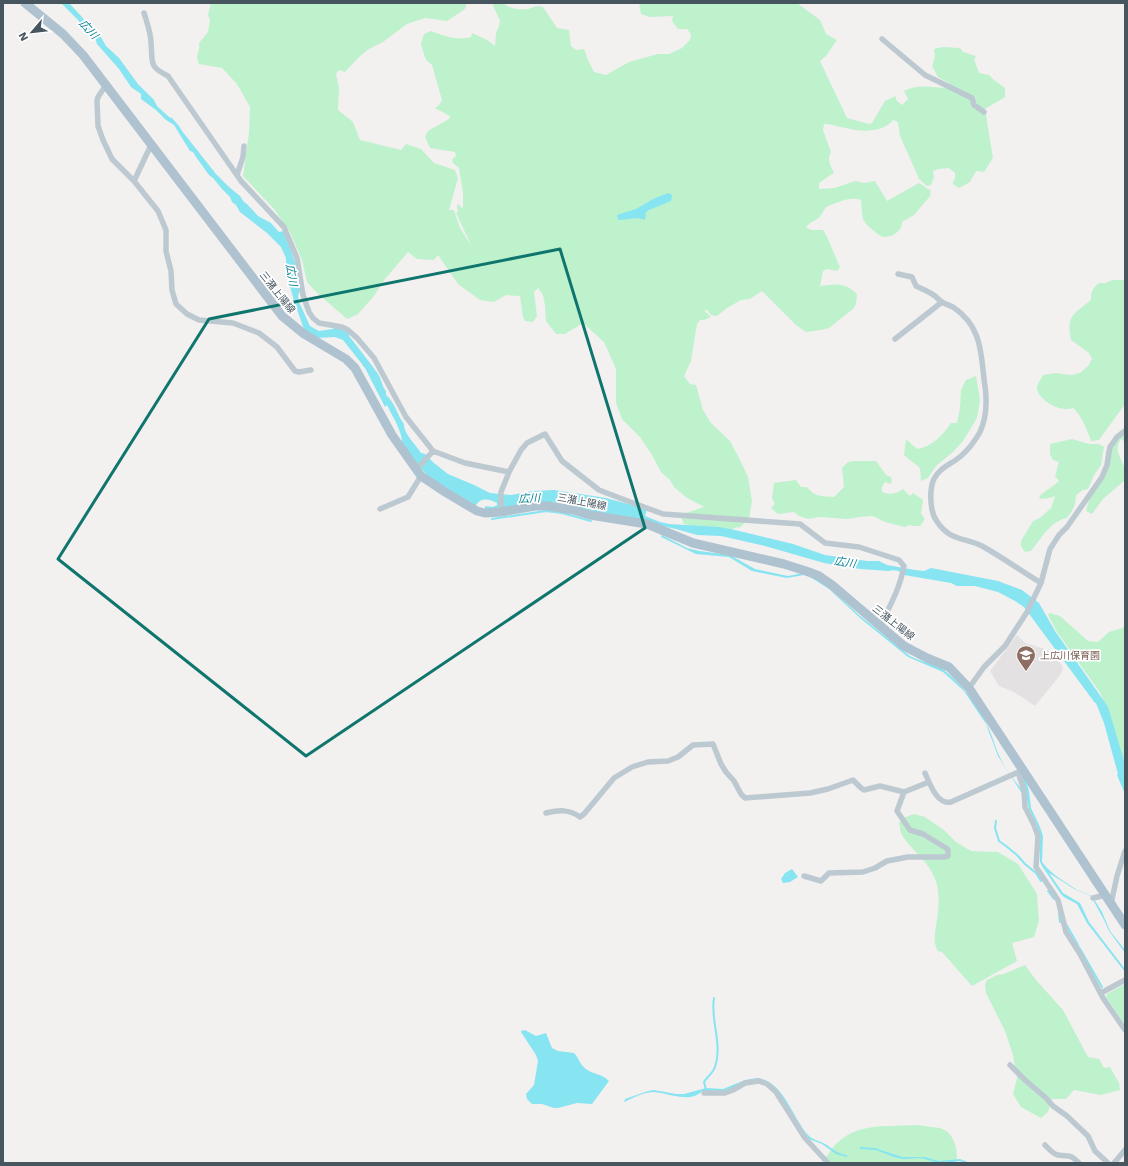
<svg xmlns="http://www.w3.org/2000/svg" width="1128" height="1166" font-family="'Work Sans','Noto Sans JP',sans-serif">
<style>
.education{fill:#e4e1e2}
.green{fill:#bdf2cd}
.water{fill:#87e4f1}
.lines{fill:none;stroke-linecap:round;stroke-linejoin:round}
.stream{stroke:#87e4f1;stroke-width:2}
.street{stroke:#bdc9d0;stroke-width:5.5}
.primary{stroke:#aec2d0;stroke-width:9}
.marked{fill:none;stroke:#0f766e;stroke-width:3;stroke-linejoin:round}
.labels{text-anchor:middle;stroke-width:3.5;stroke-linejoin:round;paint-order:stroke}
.street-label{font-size:10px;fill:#47555f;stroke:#fff}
.education-label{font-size:10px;fill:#785e54;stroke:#fff;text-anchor:start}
.water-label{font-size:11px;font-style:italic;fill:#078293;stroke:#fff}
</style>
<rect width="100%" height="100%" fill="#f3f0f0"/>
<path class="education" d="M1017,635L1025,643L1045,649L1050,652L1051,655L1058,658L1063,668L1061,674L1035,706L1014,692L999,686L990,671Z"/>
<path class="green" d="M211,3H467L465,9L447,21L425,18L407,24L383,42L369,49L360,56L345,72L339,70L336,74L339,88L338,110L353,122L360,140L401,150L406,144L421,149L434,163L455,170L458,178L449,210H454L460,228L472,247L456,213L458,212L457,206L458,204L463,209V193L459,168L453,163L452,159L456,156L455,152L430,148L425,137L428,131L449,119L450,116L435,108L439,105L442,100L432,65L426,60L422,48L421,43L424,34L431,31C444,36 457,41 471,37L472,33L487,40L495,46L496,33L499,26L500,21L492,3H503C509,9 520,10 528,9C535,7 535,5 543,7L557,28L569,30L571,46L576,50L584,49L588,60L594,72L606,75L629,62L658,54H669L682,48L690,40L691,34L687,29H678L672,21L673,16L650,17L641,14L639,3H797L820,20L826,34L837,40L826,56L820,61L847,118L869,124L872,123L885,101L896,96V100L902,105L908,99L904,91C919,83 933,88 949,88V83L938,77L932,66L935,57L934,49L943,47L960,48L963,52L976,56L974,59L979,73L989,75L994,80L1005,88V97L985,109L993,158L984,172L976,171L970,182L959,188L953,184V182L955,178V173L949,168L939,169L933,171L934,177L931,185L927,186L919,179L917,174L900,136L898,122L893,120C884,133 859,132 846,128C839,127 832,124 824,124L823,130L831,152C827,159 830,166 834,172L832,174L819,183V189L835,188L855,181L864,183L875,181L887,201L919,183L931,191L930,193L931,195L914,215L902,222C903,231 891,238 883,237C878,235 866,225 864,221C861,215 862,207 861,200C850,196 836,203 826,207L819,218L810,223L806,227L811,230H823C829,239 835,257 840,267L837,271L827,269L823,271L820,286C836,284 845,282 857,294L856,304L853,309L829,328L821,330L806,332L796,325L762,291L750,299L741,300L727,308L717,316L711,315L707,310H704L711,317L704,320H700L697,324L691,361L684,376L690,384L696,385L703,410L711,423L730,441L740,460L748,477L752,501L749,519L739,528L737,527C726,535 696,527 684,524L680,515L704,507L687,498L674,487L670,480L661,472L652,455L640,437L622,419L616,403V369L604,342L583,323L565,334H556L546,321L545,305L543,295L538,288L534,292L537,316L533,322L525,321L523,317L520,296L506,295L494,302L480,300L458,284L438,255L434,260L417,259L408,252L385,279L374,296L358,314L347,319L315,291L307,282L302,260L290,232L274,209L243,176L249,133L250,107L237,84L222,68L199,64C194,53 201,52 199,43L208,32L210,20L208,15Z
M1113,280H1125V404L1099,440L1091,441C1088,432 1081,414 1073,408C1061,413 1037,400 1037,387C1038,383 1041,379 1043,375L1056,373L1071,375L1080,373L1088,366L1092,359L1089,353L1071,340C1066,315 1074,314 1091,300C1091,291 1093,288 1099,283H1105Z
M976,376L980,400L977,418L963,441L953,452L936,466L928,478L921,481L920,468L904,455L906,439L917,449C932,447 943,435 951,423H957L960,408L961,390L966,380Z
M1125,428V442L1121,439C1113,450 1121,457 1124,467C1125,471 1125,476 1125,480L1103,499L1092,514L1086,511C1089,495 1099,483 1104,468C1106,463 1105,457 1106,452C1108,444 1117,432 1125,428Z
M1072,439L1089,444H1099L1104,447L1101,465L1094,475L1088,489L1083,490L1076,495C1076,505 1073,510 1067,518C1050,521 1041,539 1031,551L1025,552L1021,546V541L1033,521L1040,518L1051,508L1055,496L1050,498L1041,499L1039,497C1045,490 1053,487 1059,481L1055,476L1059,462L1053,460L1050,454V444Z
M855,461H876L886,475L891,477L892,481L890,484L885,482L882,487V492C890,495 896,494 903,489L910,496L913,493L923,500L921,514L925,519L920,526H913L909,525L905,527L885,522L873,516L859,517L848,519L819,517L808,519L799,516L794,512L778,514L771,508L775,504L772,498L774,483L796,480L801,487H807C815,497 821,496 834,497L844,487L842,468L848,462Z
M1050,613L1060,616L1088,641L1098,642L1109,632L1125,627V766L1101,694L1057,632L1048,615Z
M914,814L925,817L944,830L956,842L971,851L998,852L1018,864L1037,894L1039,921L1034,937L1012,943L1017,961L972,986L942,952L938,951C931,941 937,925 938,912C939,903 939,894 937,885C931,862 914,854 902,835C900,832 900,827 899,823L903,818Z
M1025,965L1036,980L1063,1010L1088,1057L1099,1059L1104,1068L1110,1067L1119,1083L1120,1090L1101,1095L1074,1090L1066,1099H1052L1048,1112L1041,1118L1021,1107L1013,1094L1017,1078L1013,1055L1005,1031L986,993L985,985L987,980L997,975L1004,974Z
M1125,984V1025L1106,997L1107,994Z
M917,1125C924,1126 932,1127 940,1128C954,1132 959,1150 956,1163H823C844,1121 877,1127 917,1125Z"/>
<path class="water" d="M61,3H69L82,17L87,25L90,27L101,37L106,46L119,58L138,84L154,100L157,106L169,117L172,118L179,126L182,131L216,174L228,186L240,196L244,202L247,204L258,216L271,223L279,232L284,231L295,262L300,290L298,296L299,302L310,326L319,331L333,329L334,327L344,330L349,334V336C359,349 369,361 378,374C382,380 382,387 386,391V395C395,402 397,415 404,424C403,433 416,445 421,453L425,454L434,463L448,474L474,485L490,493L511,495L533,491L554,490L606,498L647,509L645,516L660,522L669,524L719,527L735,530L793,544L825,555L867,561H879L887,565L915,570L924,571L931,568L998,581L1022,590L1039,603L1055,631L1097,691L1108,707L1125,764V794L1117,775L1118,774L1104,723L1096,703H1095L1024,607L1015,601L998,592L975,586H957L951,583L904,575C901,571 894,569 889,571L860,569L824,563L765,546L721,536L697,535L676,529L581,509L566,503L546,502L485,510V506L493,507L497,505V503C489,499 481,497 476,505L477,508L436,483L425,473L400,443L402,440C400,427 393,418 387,405L385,407L365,368L363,366L362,364L343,340L335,337L316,338L305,332L295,304L289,283V279L286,266V258L281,247L267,233L240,212L236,205L232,202L230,197L222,189L213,178L209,175L196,157L193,152L190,151L174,125L166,120L156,110L141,99V94L131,87L119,69L97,44L95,38L89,36L78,20Z
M668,193L672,195L671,201L649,210L646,212L645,220L638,218L618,220L617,215L636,209L653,199Z
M662,535L687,548L699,551L730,555L755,569L788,576L803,573L824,583L859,615L910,656C921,662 934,663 944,670C962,685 977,703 987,725C992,734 994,744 998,753C1004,768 1017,784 1027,796L1022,777L999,742L1000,741L1025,778L1029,791L1031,808L1040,827L1043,836L1042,862L1047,868L1056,876L1077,890L1092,896L1102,912L1110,931L1125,950V953L1109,931L1104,920L1091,896L1076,890L1049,873L1063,893L1080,903L1089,922L1125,969V972L1087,923L1077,904L1064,897L1061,894L1042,866L1040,862V836L1037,825L1029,809L1027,799L1021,792L998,756L986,724L964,691L943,672L908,657L860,618L829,589L810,577L804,575L787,578L752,571L729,557L696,554L661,537Z
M792,869L798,877L790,882L783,883L781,879L785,873Z
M525,1030L536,1036L546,1033L552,1048L558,1051L574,1053C579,1058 580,1065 586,1069C594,1075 601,1073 609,1081L592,1104L577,1103L558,1108H554L542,1104H532L527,1099L526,1094L534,1085L538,1061L536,1055L521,1032V1031Z
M757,1078C784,1081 792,1118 809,1136C813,1140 820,1141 825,1144C833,1149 838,1154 847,1155V1157L836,1154L822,1144L809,1139L779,1093L759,1080L726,1091H702C690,1104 669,1093 654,1092C644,1092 633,1098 624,1102L625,1099L648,1091L654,1090L676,1094H684L706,1088L723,1089L745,1080Z
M860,1147L875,1148L902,1157H924L939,1161L960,1159L970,1163L958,1161L954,1162L938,1163L921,1158L903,1159L894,1157L876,1150L860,1149Z"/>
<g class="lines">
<path class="stream" d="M492,519L546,511L562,513L591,521
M996,821L995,828L999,841L1006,846L1017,855L1025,864L1036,873L1041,881
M1048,891L1054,899
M1059,913L1060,922
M1066,924L1078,945
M1079,947L1102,987
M706,1090L704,1082C707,1077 713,1073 715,1067C723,1044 710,1020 714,998"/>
<path class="street" d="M144,13C147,23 151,33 151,43C153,63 148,66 168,76L241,181L284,227L297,258L303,295L309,312L313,318L319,323L342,327L348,330L357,338L374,358L406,417L433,451L465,463L509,472
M882,39L925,75L972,98L974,105L984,112
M106,85L98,97L97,101L98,126L103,140L112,159L134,181L158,211L166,230V251L171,271L172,290L176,304L187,314L199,320L233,323L259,333L277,347L295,371L299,372L311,370
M237,175L243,157L244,146
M134,181L151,145
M898,274L912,277L916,286C922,289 930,292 935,296C937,298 939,300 942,302C945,304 949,305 953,307C980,325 981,349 984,379C987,396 988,415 980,432C975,441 969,449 961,456C952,464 940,467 934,479C929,489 930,511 936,520C949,541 963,537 982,546C1002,557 1021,571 1041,583
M895,339L942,302
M417,469L433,451
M380,509L408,497L421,476
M501,512V492L509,472L521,450L527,443L545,434L562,461L599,490L625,500L663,514L800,524L825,543L859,547L899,560L904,566C900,588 890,606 880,626
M969,688L984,667L1005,646L1027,612L1041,583L1050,549L1059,535L1067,527L1102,477L1107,465L1110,447L1117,437L1125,431
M1018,772L1024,790L1025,807L1034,825L1038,836L1036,867L1058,900L1066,932L1080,954L1103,998L1125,1030
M925,773C930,784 937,805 951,802L1021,771
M546,813C559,810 569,809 580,817L584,814L614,778L632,767L648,762L668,761L678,757L693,745L713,744L721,764L726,772L734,781L741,794L745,798L810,793L828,789L853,780L861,788L864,790L880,786L904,792L929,782
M804,876L821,881L829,873L863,872L875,868L887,861L908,857H945L948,856V850L946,848L923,834L910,830L897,811L904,792
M1093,898L1106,895
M1111,904L1117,876L1125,851
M1101,993L1125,980
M1010,1065L1025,1080L1046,1098L1053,1106L1067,1116L1088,1136L1095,1151L1108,1163
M704,1093H725L733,1090L745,1083L759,1081L767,1084L776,1092L805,1138L828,1163
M1045,1145C1048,1148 1053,1154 1058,1155C1069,1157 1069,1153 1079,1163
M1114,1163L1125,1150"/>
<path class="primary" d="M25,3L63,34L83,55L282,316L304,334L346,359L355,368L392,435L421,476L445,492L477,511L485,513L501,512L535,506H548L573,510L590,515L634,522L647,524L693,543L784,564L809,572L819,576L832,585L904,646L927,658L949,667L969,688L1125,925"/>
</g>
<path class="marked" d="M560,249L645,528L306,756L58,559L209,319Z"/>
<defs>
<symbol id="school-pin" viewBox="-11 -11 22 30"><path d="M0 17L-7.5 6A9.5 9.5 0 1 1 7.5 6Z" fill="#8d6e63" stroke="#fff"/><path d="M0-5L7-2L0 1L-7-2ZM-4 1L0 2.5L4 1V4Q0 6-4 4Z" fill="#fff"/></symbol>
</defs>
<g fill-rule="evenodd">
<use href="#school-pin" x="1015" y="644" width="22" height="30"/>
</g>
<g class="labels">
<g class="street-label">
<text transform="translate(278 292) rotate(51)" y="4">三潴上陽線</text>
<text transform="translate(582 501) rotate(11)" y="4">三潴上陽線</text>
<text transform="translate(894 622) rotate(38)" y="4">三潴上陽線</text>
</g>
<g class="education-label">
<text x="1040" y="659">上広川保育園</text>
</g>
<g class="water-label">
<text transform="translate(89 29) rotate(47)" y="4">広川</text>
<text transform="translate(292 275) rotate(81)" y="4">広川</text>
<text transform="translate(529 498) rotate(-2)" y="4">広川</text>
<text transform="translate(845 562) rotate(9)" y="4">広川</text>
</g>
</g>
<rect width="1128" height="1166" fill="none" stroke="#47555f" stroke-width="8"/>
<g transform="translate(32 32) rotate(242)" stroke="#ffffff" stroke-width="3" paint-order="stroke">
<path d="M0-3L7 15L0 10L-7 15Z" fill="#47555f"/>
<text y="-6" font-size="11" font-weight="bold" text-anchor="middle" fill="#47555f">N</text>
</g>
</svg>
